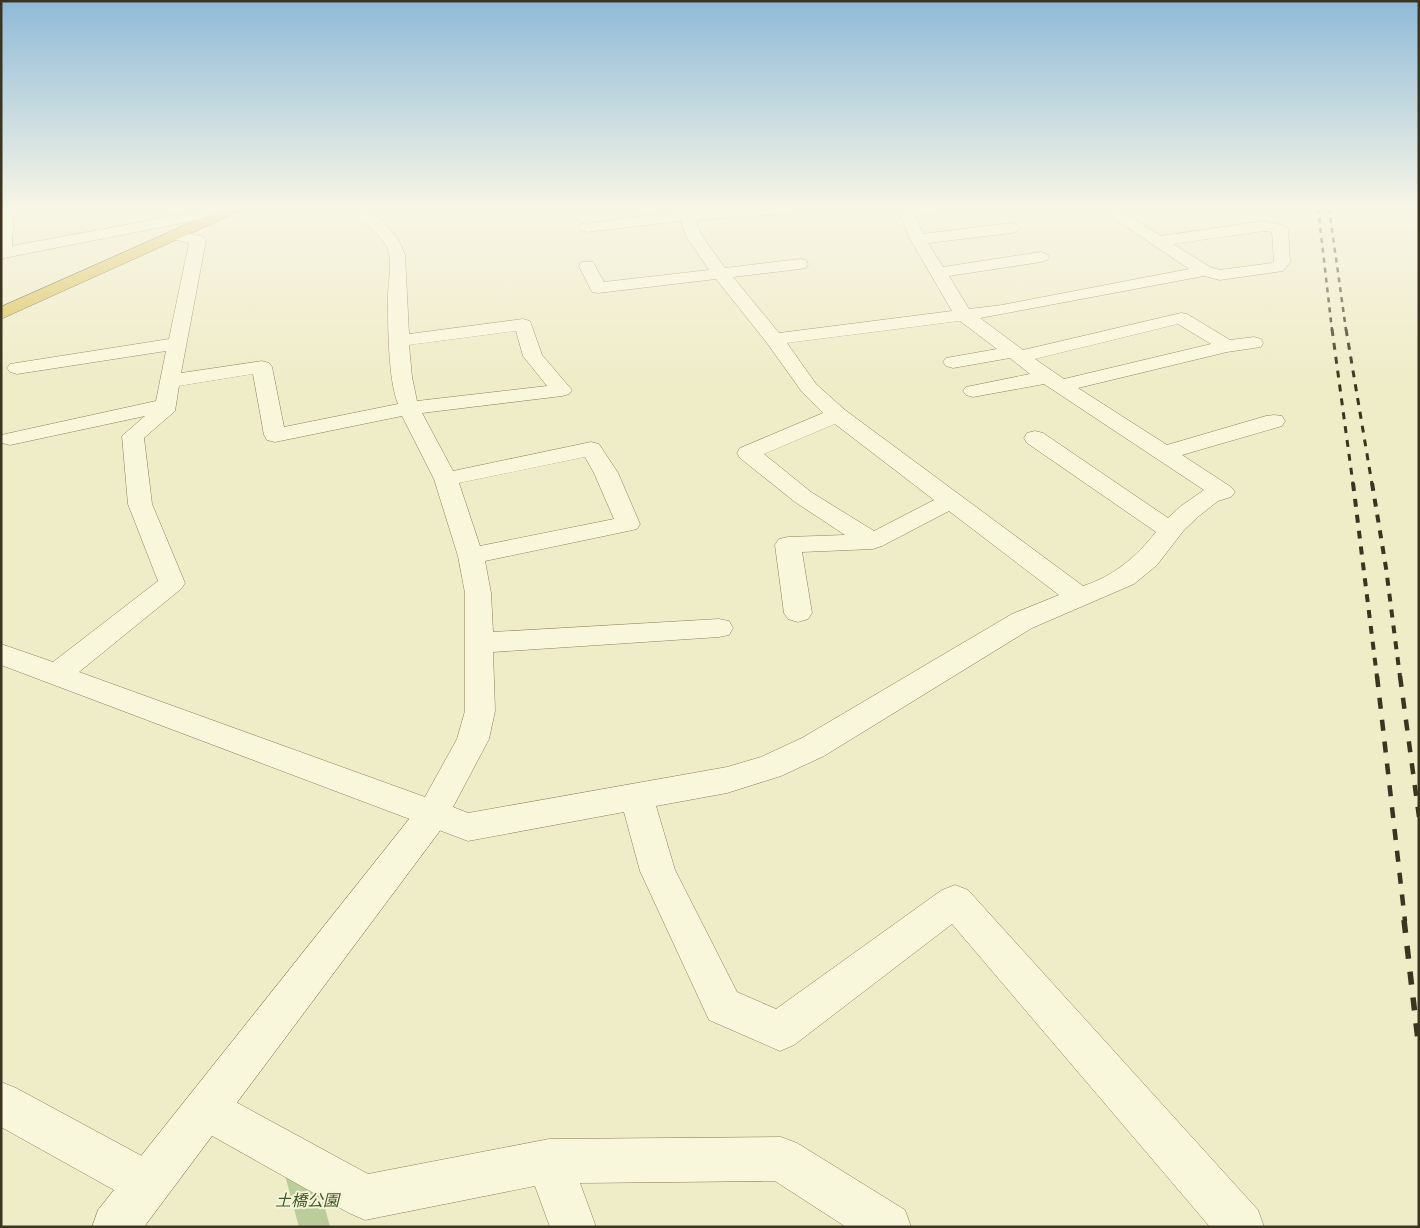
<svg xmlns="http://www.w3.org/2000/svg" width="1420" height="1228" font-family="Merriweather,'Noto Sans JP',serif">
<style>
.green{fill:#bbcd9b}
.lines{fill:none;stroke-linecap:round;stroke-linejoin:round}
.street-casing{stroke:#8b805d;stroke-width:1}
.secondary-casing{stroke:#6d6140;stroke-width:1}
.highway-casing{stroke:#594d30;stroke-width:1}
.street{fill:#f9f7db;fill-rule:evenodd}
.secondary{fill:#f9f7db;fill-rule:evenodd}
.highway{fill:#dcc25a;fill-rule:evenodd}
.rail-far4{stroke:#3b3420;stroke-width:2.5;stroke-dasharray:5 5;stroke-linecap:butt}
.rail-far3{stroke:#3b3420;stroke-width:3;stroke-dasharray:7 7;stroke-linecap:butt}
.rail-far2{stroke:#3b3420;stroke-width:4;stroke-dasharray:8 8;stroke-linecap:butt}
.rail-far1{stroke:#3b3420;stroke-width:4.5;stroke-dasharray:11 11;stroke-linecap:butt}
.rail{stroke:#3b3420;stroke-width:5.5;stroke-dasharray:13 13;stroke-linecap:butt}
.labels{text-anchor:middle;stroke-width:4;stroke-linejoin:round;paint-order:stroke}
.near-park-label{font-size:16px;font-style:italic;fill:#405827;stroke:#f6f4d8}
</style>
<rect width="100%" height="100%" fill="#efecc8"/>
<path class="green" d="M283,1168L319,1185L330,1227H299Z"/>
<g class="lines">
<defs>
<path id="street" d="M1,208H14L12,246L217,208L240,209L238,212L233,213L4,258H1Z
M351,208H366C382,220 399,235 405,255L409,334L523,319L530,321L542,355L572,390L569,394L562,396L422,413L453,471L591,442L599,444L618,473L640,524L637,529L628,531L485,561L491,593L493,632L719,619L729,621L733,628L729,635L719,637L493,652L495,711L489,739L453,807L468,813L727,767L761,757L802,738L1012,614L1059,595L949,511L882,546L873,549L802,552L812,613L808,619L798,622L788,619L784,613L775,545L779,539L788,537L845,535L795,502L740,458L737,453L740,448L823,413L802,392L767,343L716,279L598,293L592,292L579,266L581,262H593L604,282L709,270L686,236L681,221L586,232L581,230L578,227L581,224L677,212L676,208H690L692,211L791,208L792,210L790,213L785,214L695,220L702,236L725,268L800,259L806,260L808,264L806,268L800,269L733,277L779,333L952,311L910,239L897,208H958L956,211L951,212L915,215L923,234L1012,223L1017,225L1020,228L1017,231L1012,233L928,243L943,267L1041,252L1047,254L1049,257L1047,260L1041,262L949,276L969,309L1002,305L1189,269L1103,211L1101,208H1117L1161,236L1264,221L1285,226L1288,229L1290,262L1283,271L1220,280L1204,276L980,318L1023,350L1181,313L1187,314L1230,340L1254,337L1261,339L1263,343L1261,347L1227,352L1078,388L1167,445L1266,416L1274,415L1282,416L1285,421L1282,426L1182,455L1231,487L1235,492L1231,497L1218,501L1199,516L1184,530L1157,565L1134,584L1032,628L824,756L781,776L727,793L656,806L675,870L737,992L776,1009L942,890L955,885L968,890L1258,1210L1264,1227H1210L952,924L794,1045L780,1051L709,1020L640,871L624,812L468,841L1,665V644L53,662L158,581L128,504L122,436L145,416L10,445L2,443L1,435L156,401L166,351L17,374L10,372L7,368L10,364L169,339L189,243L168,238L166,235L168,232L174,230L204,237L206,240L181,373L262,361L269,363L272,367L284,427L398,404C388,379 388,325 388,297C388,282 394,257 385,244C376,229 360,221 351,208ZM1264,231L1272,232L1274,261L1272,263L1220,270L1210,267L1173,244ZM960,321L997,349L946,358L943,362L946,366L953,368L1010,358L1030,374L966,387L963,391L966,395L973,397L1044,384L1204,490L1181,506L1168,518L1043,433L1035,431L1027,433L1024,438L1027,443L1156,532C1136,557 1114,576 1083,586L845,410L816,384L787,343ZM1178,324L1211,344L1064,379L1035,359ZM516,331L523,356L547,386L417,401L412,377L409,345ZM253,374L264,435L267,440L275,442L402,416L434,479L458,556L465,593V711L457,739L425,797L79,672L181,589L185,583L152,504L144,438L175,411L179,386ZM835,424L934,500L874,531L811,492L764,454ZM585,457L594,473L614,519L480,546L459,483Z
M1,1082L16,1088L164,1168L171,1184L164,1200L148,1207L132,1200L1,1127Z
M206,1087L221,1094L368,1174L549,1139L781,1137L797,1143L905,1210L911,1227H846L775,1181L580,1183L596,1227H550L535,1186L365,1220L349,1213L191,1124L184,1109L191,1094Z"/>
<path id="secondary" d="M433,800L445,804L450,814L445,824L144,1227H92L98,1210L421,804Z"/>
<path id="highway" d="M224,208H242L240,211L1,319V307Z"/>
</defs>
<use href="#street" class="street-casing"/>
<use href="#secondary" class="secondary-casing"/>
<use href="#highway" class="highway-casing"/>
<use href="#street" class="street"/>
<use href="#secondary" class="secondary"/>
<use href="#highway" class="highway"/>
<path class="rail-far4" d="M1318,208L1332,330
M1329,208L1346,330"/>
<path class="rail-far3" d="M1332,329L1353,484
M1346,329L1372,484"/>
<path class="rail-far2" d="M1353,483L1377,677
M1372,483L1386,568L1400,677"/>
<path class="rail-far1" d="M1377,676L1405,921
M1400,676L1419,817"/>
<path class="rail" d="M1404,920L1419,1049"/>
</g>
<linearGradient id="sky" x2="0" y2="1"><stop stop-color="#8fbad8"/><stop offset="0.55" stop-color="#f8f6e6"/><stop offset="1" stop-color="#f8f6e6" stop-opacity="0"/></linearGradient>
<rect width="1420" height="379" fill="url(#sky)"/>
<g class="labels">
<g class="near-park-label">
<text x="307" y="1206">土橋公園</text>
</g>
</g>
<rect width="1420" height="1228" fill="none" stroke="#3b3420" stroke-width="5"/>
</svg>
